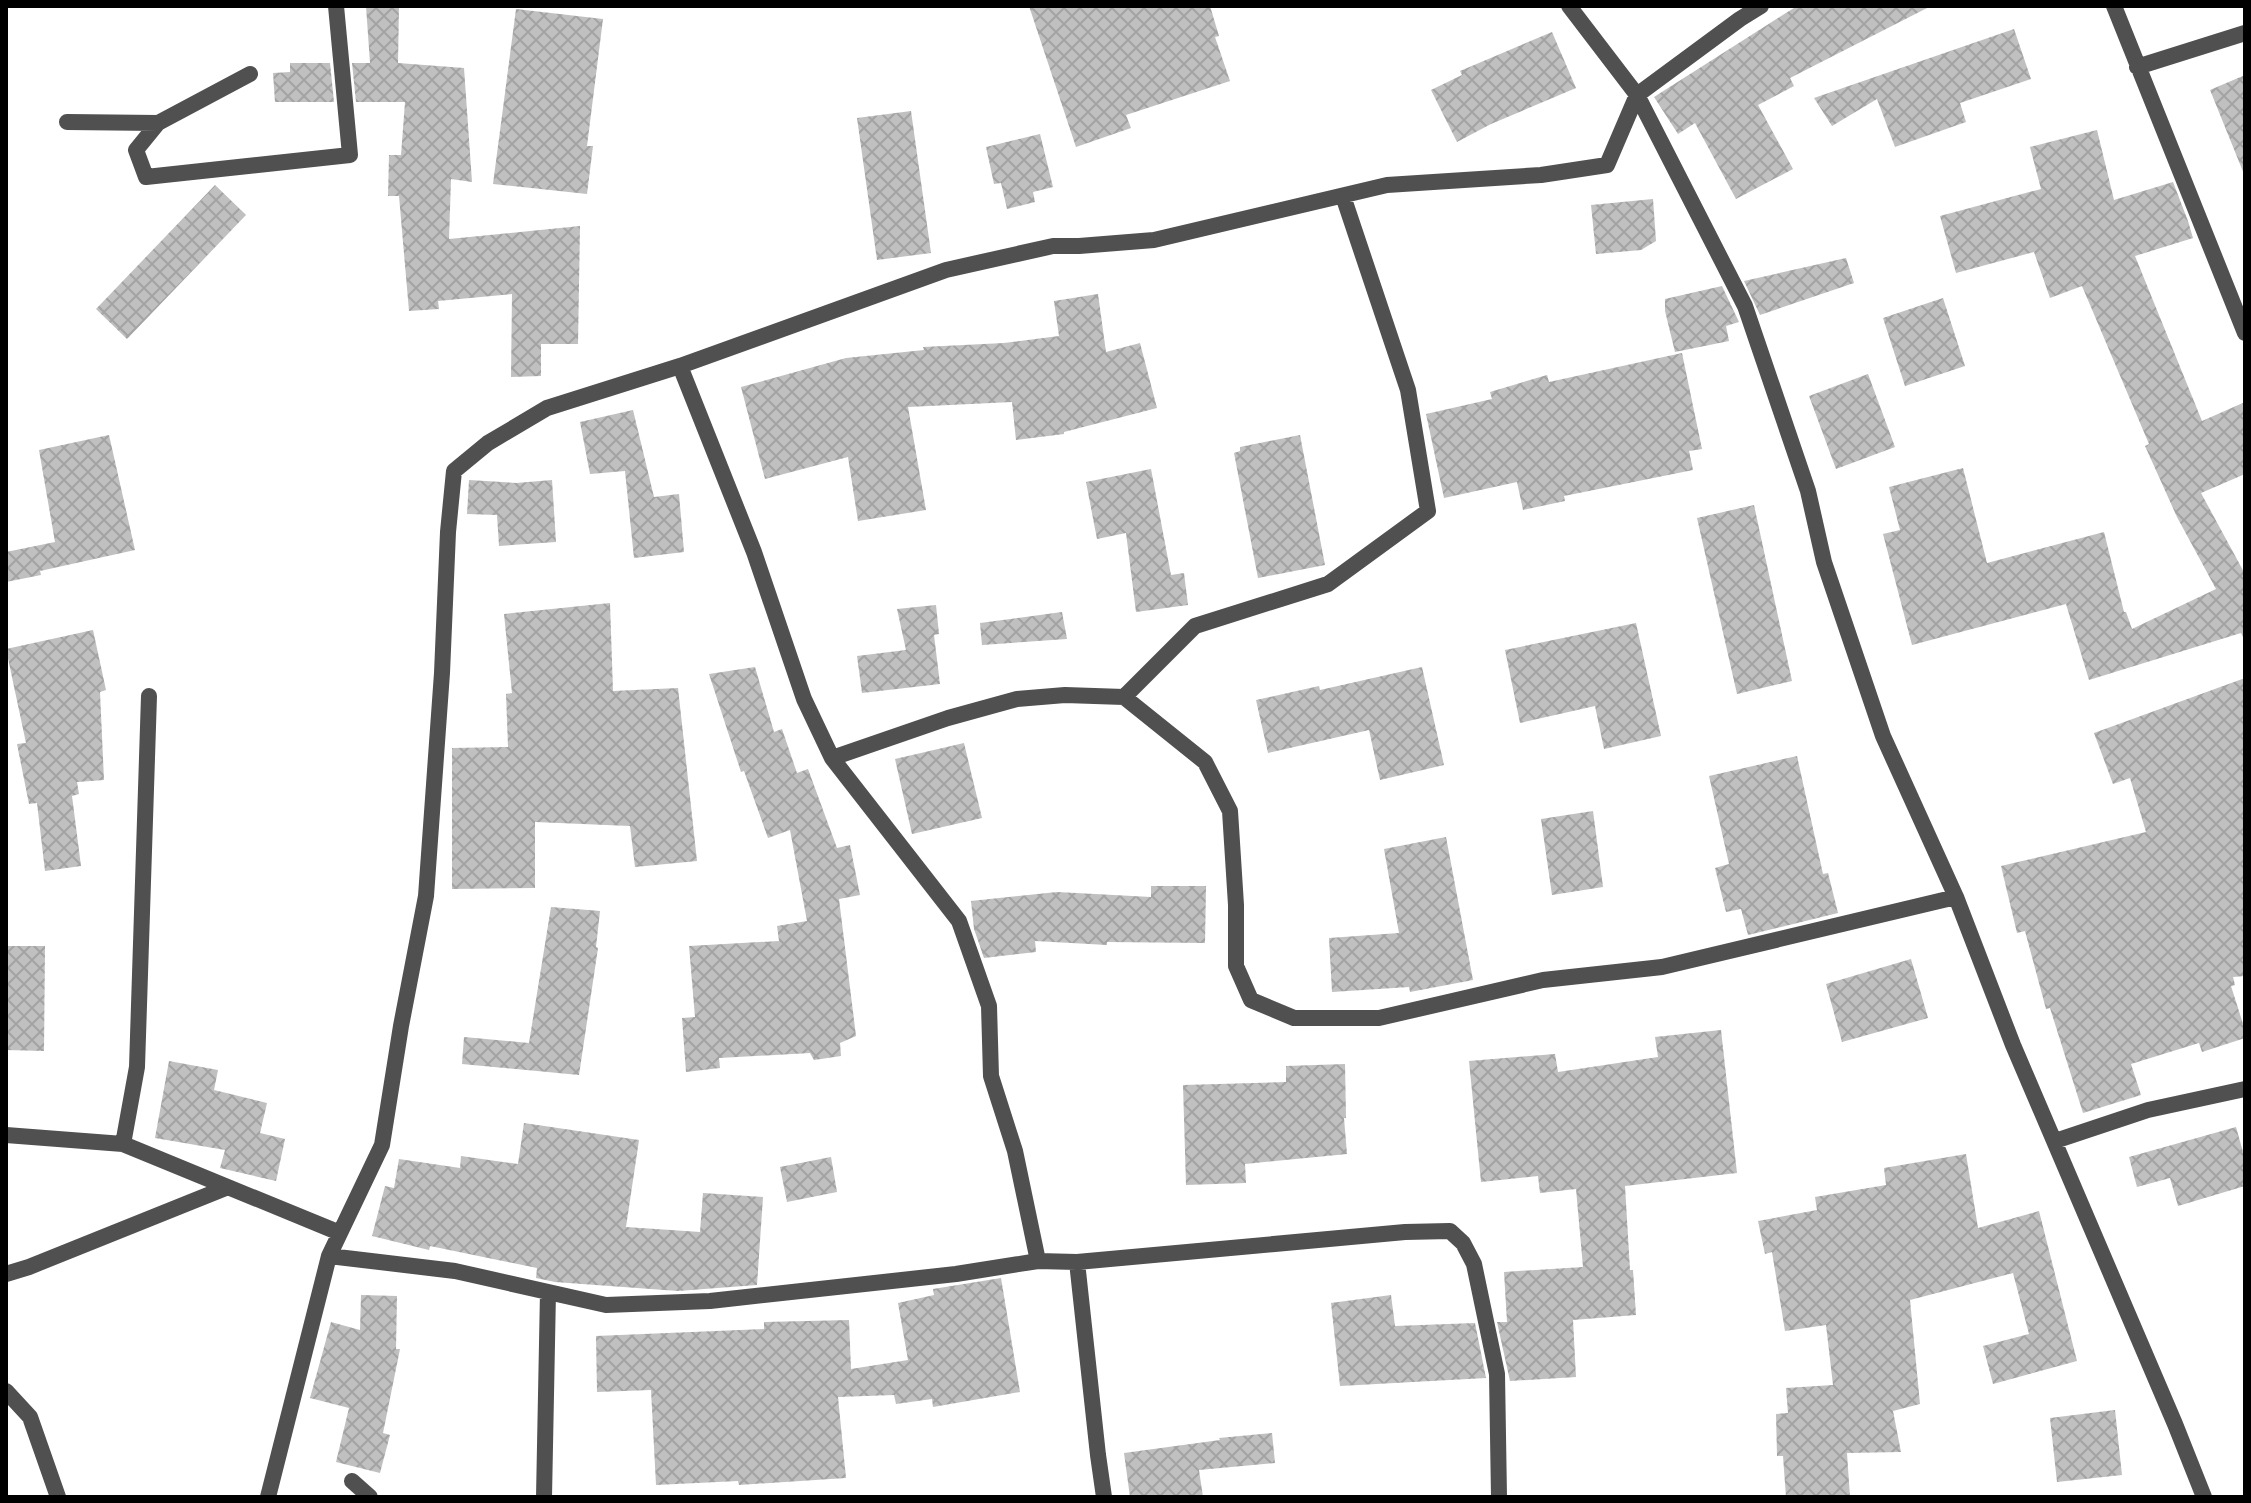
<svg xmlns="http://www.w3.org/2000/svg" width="2251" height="1503" font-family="Barlow,sans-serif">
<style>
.building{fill:url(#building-cross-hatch)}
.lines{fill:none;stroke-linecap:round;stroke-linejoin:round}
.street{stroke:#505050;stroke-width:16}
</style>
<defs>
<pattern id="building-cross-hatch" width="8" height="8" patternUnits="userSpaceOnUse" patternTransform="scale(2)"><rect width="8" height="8" fill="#c0c0c0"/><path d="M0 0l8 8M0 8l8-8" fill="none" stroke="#a3a3a3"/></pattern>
</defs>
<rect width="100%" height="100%" fill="#fff"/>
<path class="building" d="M366,6H399L398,63L464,68L472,182L451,179L449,239L580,226L578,344H541V376L511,377L512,294L438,301L439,309L409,311L399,196H388L389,155H401L405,102H356L352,63H370Z
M1029,6H1210L1219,36L1215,37L1230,81L1126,115L1131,128L1076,147Z
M1797,6H1931L1790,78L1794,86L1758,105L1793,169L1736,199L1695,123L1678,134L1654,97Z
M516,9L603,19L587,146H593L587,194L493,184Z
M2014,29L2031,79L1960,103L1966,122L1895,147L1877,99L1832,126L1814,98Z
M1552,32L1576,88L1491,124L1457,142L1431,90L1462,75L1460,71Z
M290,63H330L334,102H275L273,73L290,72Z
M2245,75V173L2244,174L2210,90Z
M911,111L931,253L877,260L857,118Z
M2097,130L2114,200L2173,182L2188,221L2193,238L2135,256L2202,421L2245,402V474L2201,493L2245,574V641L2241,633L2089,680L2066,604L1912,645L1883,534L1900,530L1889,487L1963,468L1987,563L2104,532L2124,612H2126L2132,629L2216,589L2177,517L2145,446L2149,444L2082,286L2050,298L2034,252L1956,273L1940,216L2041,189L2030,147Z
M1040,134L1053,187L1033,192L1035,202L1007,209L1001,183L994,184L986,147Z
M215,185L246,215L127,339L96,309Z
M1653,199L1656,241L1641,250L1596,254L1591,205Z
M1846,258L1854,283L1760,315L1744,281Z
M1722,286L1739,322L1726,326L1729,341L1675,352L1665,311V299Z
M1098,294L1106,352L1140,343L1157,408L1064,432V434L1016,440L1012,402L908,407L926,510L858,521L848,457L765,479L741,387L846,358L924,350L923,347L1004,343L1059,336L1054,301Z
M1943,298L1965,366L1905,386L1883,318Z
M1682,353L1702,449L1689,451L1693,470L1564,496L1565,501L1523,510L1517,482L1444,498L1426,414L1492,399L1490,392L1547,375L1549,382Z
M1868,374L1895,447L1836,469L1809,396Z
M633,410L654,497L679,494L684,552L634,558L625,471L590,474L580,422Z
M109,435L135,550L40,571L41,575L6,582V552L55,542L39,450Z
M1300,435L1325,565L1258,578L1234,453L1240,451V447Z
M1151,469L1171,575L1184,573L1188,605L1136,612L1126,533L1097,539L1086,482Z
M469,480L516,483L552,480L556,542L499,546L497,515L467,514Z
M1754,505L1792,681L1737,694L1697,518Z
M610,603L613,691L678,688L697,861L635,867L630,826L535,822V888L452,889V748L508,747L506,694L512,693L504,614Z
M936,605L939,634L934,635L940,684L862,693L857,656L906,650L897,609Z
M1062,612L1067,639L982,645L980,623Z
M1636,623L1661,736L1604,749L1595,706L1520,723L1505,650Z
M93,630L106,690L100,692L104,780L77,782L79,794L72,796L81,866L45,871L37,803L29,804L17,744L26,743L6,649Z
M755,667L774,732L782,729L797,773L808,769L837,848L850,845L860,895L839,899L856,1036L840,1043L841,1056L814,1060L810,1053L719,1058L720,1068L686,1072L682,1018L695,1017L689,946L779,941L777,926L807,921L790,830L768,838L744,771L741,772L709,674Z
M1422,667L1444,765L1380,780L1369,730L1268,753L1256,700L1319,686L1320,690Z
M2245,678V976L2233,977L2235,985L2231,986L2245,1030V1038L2202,1052L2199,1043L2131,1064L2141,1095L2083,1113L2050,1008L2046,1009L2025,931L2017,933L2001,866L2146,832L2130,778L2113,784L2094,733Z
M964,743L982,818L912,834L895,759Z
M1797,756L1823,874L1828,873L1838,913L1748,935L1741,909L1726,912L1715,868L1729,864L1709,776Z
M1593,811L1603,887L1552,895L1541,819Z
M1446,837L1473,980L1410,992L1409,987L1332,992L1329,938L1399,933L1384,849Z
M1151,886H1206L1205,943L1107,942V945L1035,941L1036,952L984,958L974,929L971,901L1057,892L1151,897Z
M551,907L600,911L596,947L598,948L579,1075L462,1064L464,1037L529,1043Z
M6,946H45L44,1051L6,1050Z
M1911,959L1928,1018L1842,1042L1826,984Z
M1721,1030L1737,1173L1625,1186L1630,1270H1633L1636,1315L1573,1320L1576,1377L1510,1381L1497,1322H1507L1504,1272L1583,1267L1576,1189L1540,1193L1538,1176L1481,1182L1469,1061L1555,1054L1558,1072L1658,1057L1655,1037Z
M169,1061L218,1070L214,1090L267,1103L260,1133L285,1139L276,1181L220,1168L225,1150L155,1138Z
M1345,1064L1346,1118H1344L1347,1154L1245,1164L1246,1183L1186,1185L1183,1085L1286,1082V1066Z
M524,1123L639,1140L626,1227L700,1232L703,1193L763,1197L757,1285L678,1291L555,1282L536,1278L537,1268L430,1246L429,1250L372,1236L385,1186L394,1188L399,1159L460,1168L461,1156L518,1164Z
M2236,1127L2245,1159V1186L2178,1206L2170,1178L2137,1187L2129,1157Z
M1966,1154L1978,1228L2039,1211L2077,1361L1993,1384L1983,1346L2029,1334L2013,1273L1910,1300L1920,1404L1893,1411L1901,1452L1847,1453L1850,1497H1786L1783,1456H1777L1776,1414L1788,1413L1786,1388L1833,1385L1826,1325L1785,1331L1772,1252L1765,1254L1758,1221L1817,1210L1815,1197L1886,1185L1884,1168Z
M831,1157L837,1192L787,1202L780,1167Z
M1001,1278L1020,1392L933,1407L932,1399L896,1404L894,1395L838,1397L846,1478L739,1485L738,1481L656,1485L651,1390L597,1392L596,1336L764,1329V1322L849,1320L851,1369L908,1360L898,1303L934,1295L933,1289Z
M361,1295L397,1296L396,1349H400L383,1433L390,1435L380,1473L336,1462L349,1408L310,1398L331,1322L360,1330Z
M1391,1295L1395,1326L1475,1323L1486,1378L1340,1386L1331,1303Z
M2115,1410L2122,1475L2057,1482L2050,1418Z
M1272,1433L1275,1463L1199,1470L1203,1497H1130L1124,1453L1220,1440L1219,1438Z"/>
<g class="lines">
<path class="street" d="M1569,6L1637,95L1745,306L1808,491L1824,562L1883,736L1956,897L2013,1045L2175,1424L2204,1497
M2114,6L2245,333
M2137,67L2245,33
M250,74L158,123L136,150L146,177L350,155L336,6
M67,122L158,123
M680,366L754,552L804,699L832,758L959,921L989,1006L991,1076L1015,1151L1038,1261L1077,1262L1098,1455L1104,1497
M1124,697L1195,626L1328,584L1428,511L1408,390L1343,196
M832,758L948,718L1017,699L1065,695L1124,697L1205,762L1230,811L1236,905V966L1251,1000L1294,1018H1379L1543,980L1662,967L1956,897
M6,1135L123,1144L340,1233
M2055,1141L2148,1110L2245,1089
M123,1144L137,1067L149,696
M329,1256L455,1271L606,1305L710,1301L956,1274L1038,1261
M1077,1262L1405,1232L1450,1231L1463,1243L1474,1264L1497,1374L1499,1497
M6,1274L29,1267L228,1187
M6,1391L30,1417L58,1497
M352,1481L370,1497
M268,1497L329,1256L382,1145L401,1026L426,896L442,673L448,532L454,471L488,443L547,408L680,366L946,270L1053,246H1079L1154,240L1387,185L1541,175L1607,165L1637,95L1740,19L1761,6
M544,1497L548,1292"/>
</g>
<rect width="2251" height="1503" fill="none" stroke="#000000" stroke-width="16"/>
</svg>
